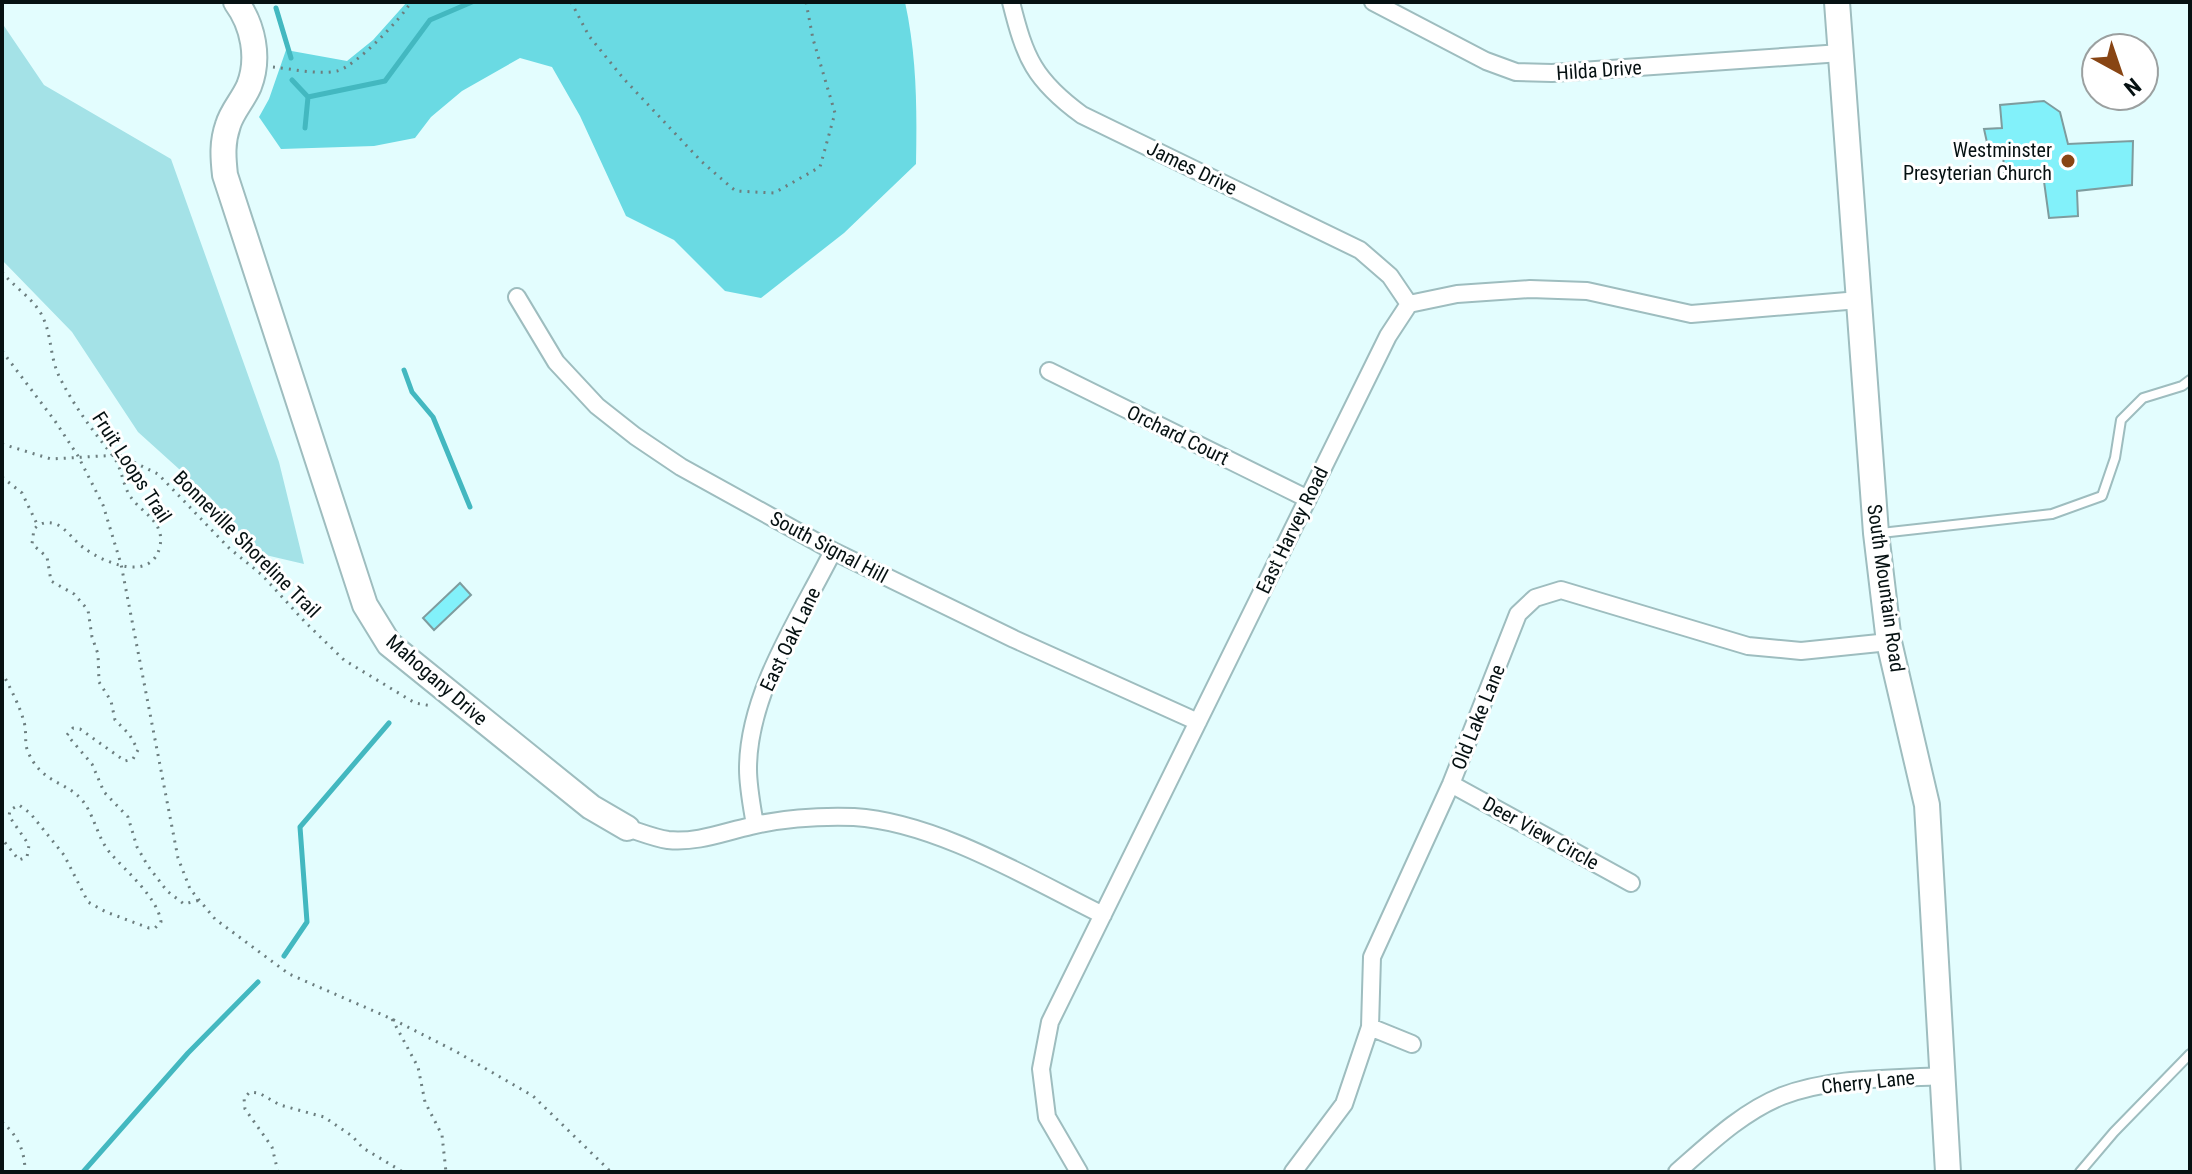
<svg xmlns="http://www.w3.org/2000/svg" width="2192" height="1174" font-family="'Roboto Condensed',sans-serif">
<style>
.green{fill:#a4e2e7}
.forest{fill:#6adae3}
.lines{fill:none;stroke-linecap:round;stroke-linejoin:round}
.stream{stroke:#43b8c0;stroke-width:5}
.building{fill:#82f1fa;stroke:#7e9c9e;stroke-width:2}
.lane-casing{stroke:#9ebdbf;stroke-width:12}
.street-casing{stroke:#9ebdbf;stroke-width:20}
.secondary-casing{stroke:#9ebdbf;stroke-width:28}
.path{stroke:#6c7e7f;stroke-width:3;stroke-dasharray:2 6;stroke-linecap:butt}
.lane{stroke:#fff;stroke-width:8}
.street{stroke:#fff;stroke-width:16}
.secondary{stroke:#fff;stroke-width:24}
.poi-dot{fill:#884514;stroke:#fff;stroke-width:3}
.labels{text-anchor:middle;stroke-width:6;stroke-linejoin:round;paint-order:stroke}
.street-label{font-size:20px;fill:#061112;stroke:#fff}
.poi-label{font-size:20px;fill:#061112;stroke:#fff;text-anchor:end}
</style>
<rect width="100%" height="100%" fill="#e3fdfe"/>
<path class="green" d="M2,23L44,85L171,159L279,462L304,564L257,553L210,497L138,432L72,332L2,260Z"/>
<path class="forest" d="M407,2H905C917,58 917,107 916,164L844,233L761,298L725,291L674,240L626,216L580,116L552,67L520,58L462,91L431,117L415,138L374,146L281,149L259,117L269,99L286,50L347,61L373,40Z"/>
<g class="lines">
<path class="stream" d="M276,8L291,58
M292,80L308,97L385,81L430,20L472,2
M305,128L308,97
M404,370L412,392L433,417L470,507
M284,956L307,922L300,827L389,723
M83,1172L188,1053L258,982"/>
</g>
<path class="building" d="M2044,101L2060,112L2068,144L2133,141L2132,185L2077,191L2078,216L2049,218L2043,174L2004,176L2003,147H1988L1984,129L2002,128L2000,105Z
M460,583L471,595L434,630L423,618Z"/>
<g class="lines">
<defs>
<path id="lane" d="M1881,533L2052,514L2102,496L2115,458L2121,420L2143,398L2182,386L2190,380
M2080,1172L2114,1132L2190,1054"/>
<path id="street" d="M1011,2C1025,58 1034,80 1082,115L1360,250L1390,276L1409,304
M1373,2L1486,61L1516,72L1552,73L1841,53
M517,297L556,362L597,406L635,436L681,467L833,551L1014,639L1198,722
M1049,371L1308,499
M1451,784L1631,883
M755,825C752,807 748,787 748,769C748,693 800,617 833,551
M627,828C640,832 654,838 668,840C697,843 724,832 751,826C784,818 821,816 854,817C936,822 1030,879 1103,915
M1370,1027L1412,1044
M1079,1172L1047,1117L1041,1069L1050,1022L1388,336L1409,304L1457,294L1530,289L1587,291L1691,314L1859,300
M1293,1172L1344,1104L1370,1027L1372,957L1451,784L1518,614L1535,598L1561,590L1748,646L1801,651L1889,642
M1677,1172C1709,1144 1742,1112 1782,1096C1832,1077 1889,1079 1942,1076"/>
<path id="secondary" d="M236,2C253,25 260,58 249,86C243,100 232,111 228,125C222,142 223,157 225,175L365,605L389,644L591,807L627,828
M1837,2L1876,533L1889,642L1927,805L1948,1172"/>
</defs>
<use href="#lane" class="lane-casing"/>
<use href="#street" class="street-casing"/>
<use href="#secondary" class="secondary-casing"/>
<path class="path" d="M571,2L589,36L623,78L701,161L732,188L736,191L774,193L820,167L835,113L813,39L806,2
M273,67C293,69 318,75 337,71C355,67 402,18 411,2
M2,272C13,286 30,296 40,312C52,331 49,355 59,376C73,405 93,431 113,456C122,468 122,483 130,496C141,513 165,521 160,546C152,583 104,563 84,548C74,541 67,529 56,524C47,521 40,523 34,529L32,544L47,557L51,581L74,594L88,610L92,637L98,654L99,682L111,701L115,720L129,734L138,750L133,759L125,761L80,729L73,728L67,735L92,764L104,792L128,817L137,847L148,866L167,891L184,904L200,900
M2,351L55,421L78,456L103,505L121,564L178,858L190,889L215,919L289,974L392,1019L457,1052L533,1096L611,1172
M2,444L51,459L119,455L158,474L229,548L262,575L305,622L344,660L415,703L432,706
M2,477L22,493L37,524
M2,672C10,688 20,706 24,722C27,732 24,743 28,752C42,784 66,781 82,800C95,816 97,838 111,854C126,871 158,898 161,922L155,928H149L106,912L88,902L64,855L30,813L19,805L10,810L9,816L29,845L27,857L19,860L2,839
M392,1019L418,1067L425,1102L442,1135L446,1172
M2,1122C18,1136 25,1151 25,1172
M278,1172L272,1147L245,1109L244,1098L250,1092L259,1093L280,1105L324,1117L352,1136L363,1148L403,1172"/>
<use href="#lane" class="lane"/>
<use href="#street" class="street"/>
<use href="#secondary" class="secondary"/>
</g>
<circle class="poi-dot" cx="2068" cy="161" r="8"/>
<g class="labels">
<g class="street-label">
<text transform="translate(1599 70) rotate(-4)" y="7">Hilda Drive</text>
<text transform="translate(1192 168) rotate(26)" y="7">James Drive</text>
<text transform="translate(1178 435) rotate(26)" y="7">Orchard Court</text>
<text transform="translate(132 467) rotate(57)" y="7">Fruit Loops Trail</text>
<text transform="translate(1292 530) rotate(-64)" y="7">East Harvey Road</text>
<text transform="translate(247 544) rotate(45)" y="7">Bonneville Shoreline Trail</text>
<text transform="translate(829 547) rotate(28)" y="7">South Signal Hill</text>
<text transform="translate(1886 588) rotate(82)" y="7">South Mountain Road</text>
<text transform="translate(790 639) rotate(-64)" y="7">East Oak Lane</text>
<text transform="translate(437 680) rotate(41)" y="7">Mahogany Drive</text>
<text transform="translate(1478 717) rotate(-68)" y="7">Old Lake Lane</text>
<text transform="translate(1541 833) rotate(29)" y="7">Deer View Circle</text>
<text transform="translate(1868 1082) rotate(-6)" y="7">Cherry Lane</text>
</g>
<g class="poi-label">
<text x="2052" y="157">Westminster<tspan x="2052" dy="23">Presyterian Church</tspan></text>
</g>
</g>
<rect width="2192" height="1174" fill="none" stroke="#061112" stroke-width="8"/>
<g transform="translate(2120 72) rotate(140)"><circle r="38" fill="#ffffff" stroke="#9ba0a0" stroke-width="2"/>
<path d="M0-6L14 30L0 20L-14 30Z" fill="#884514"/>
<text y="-12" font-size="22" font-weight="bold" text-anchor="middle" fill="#061112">N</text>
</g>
</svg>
